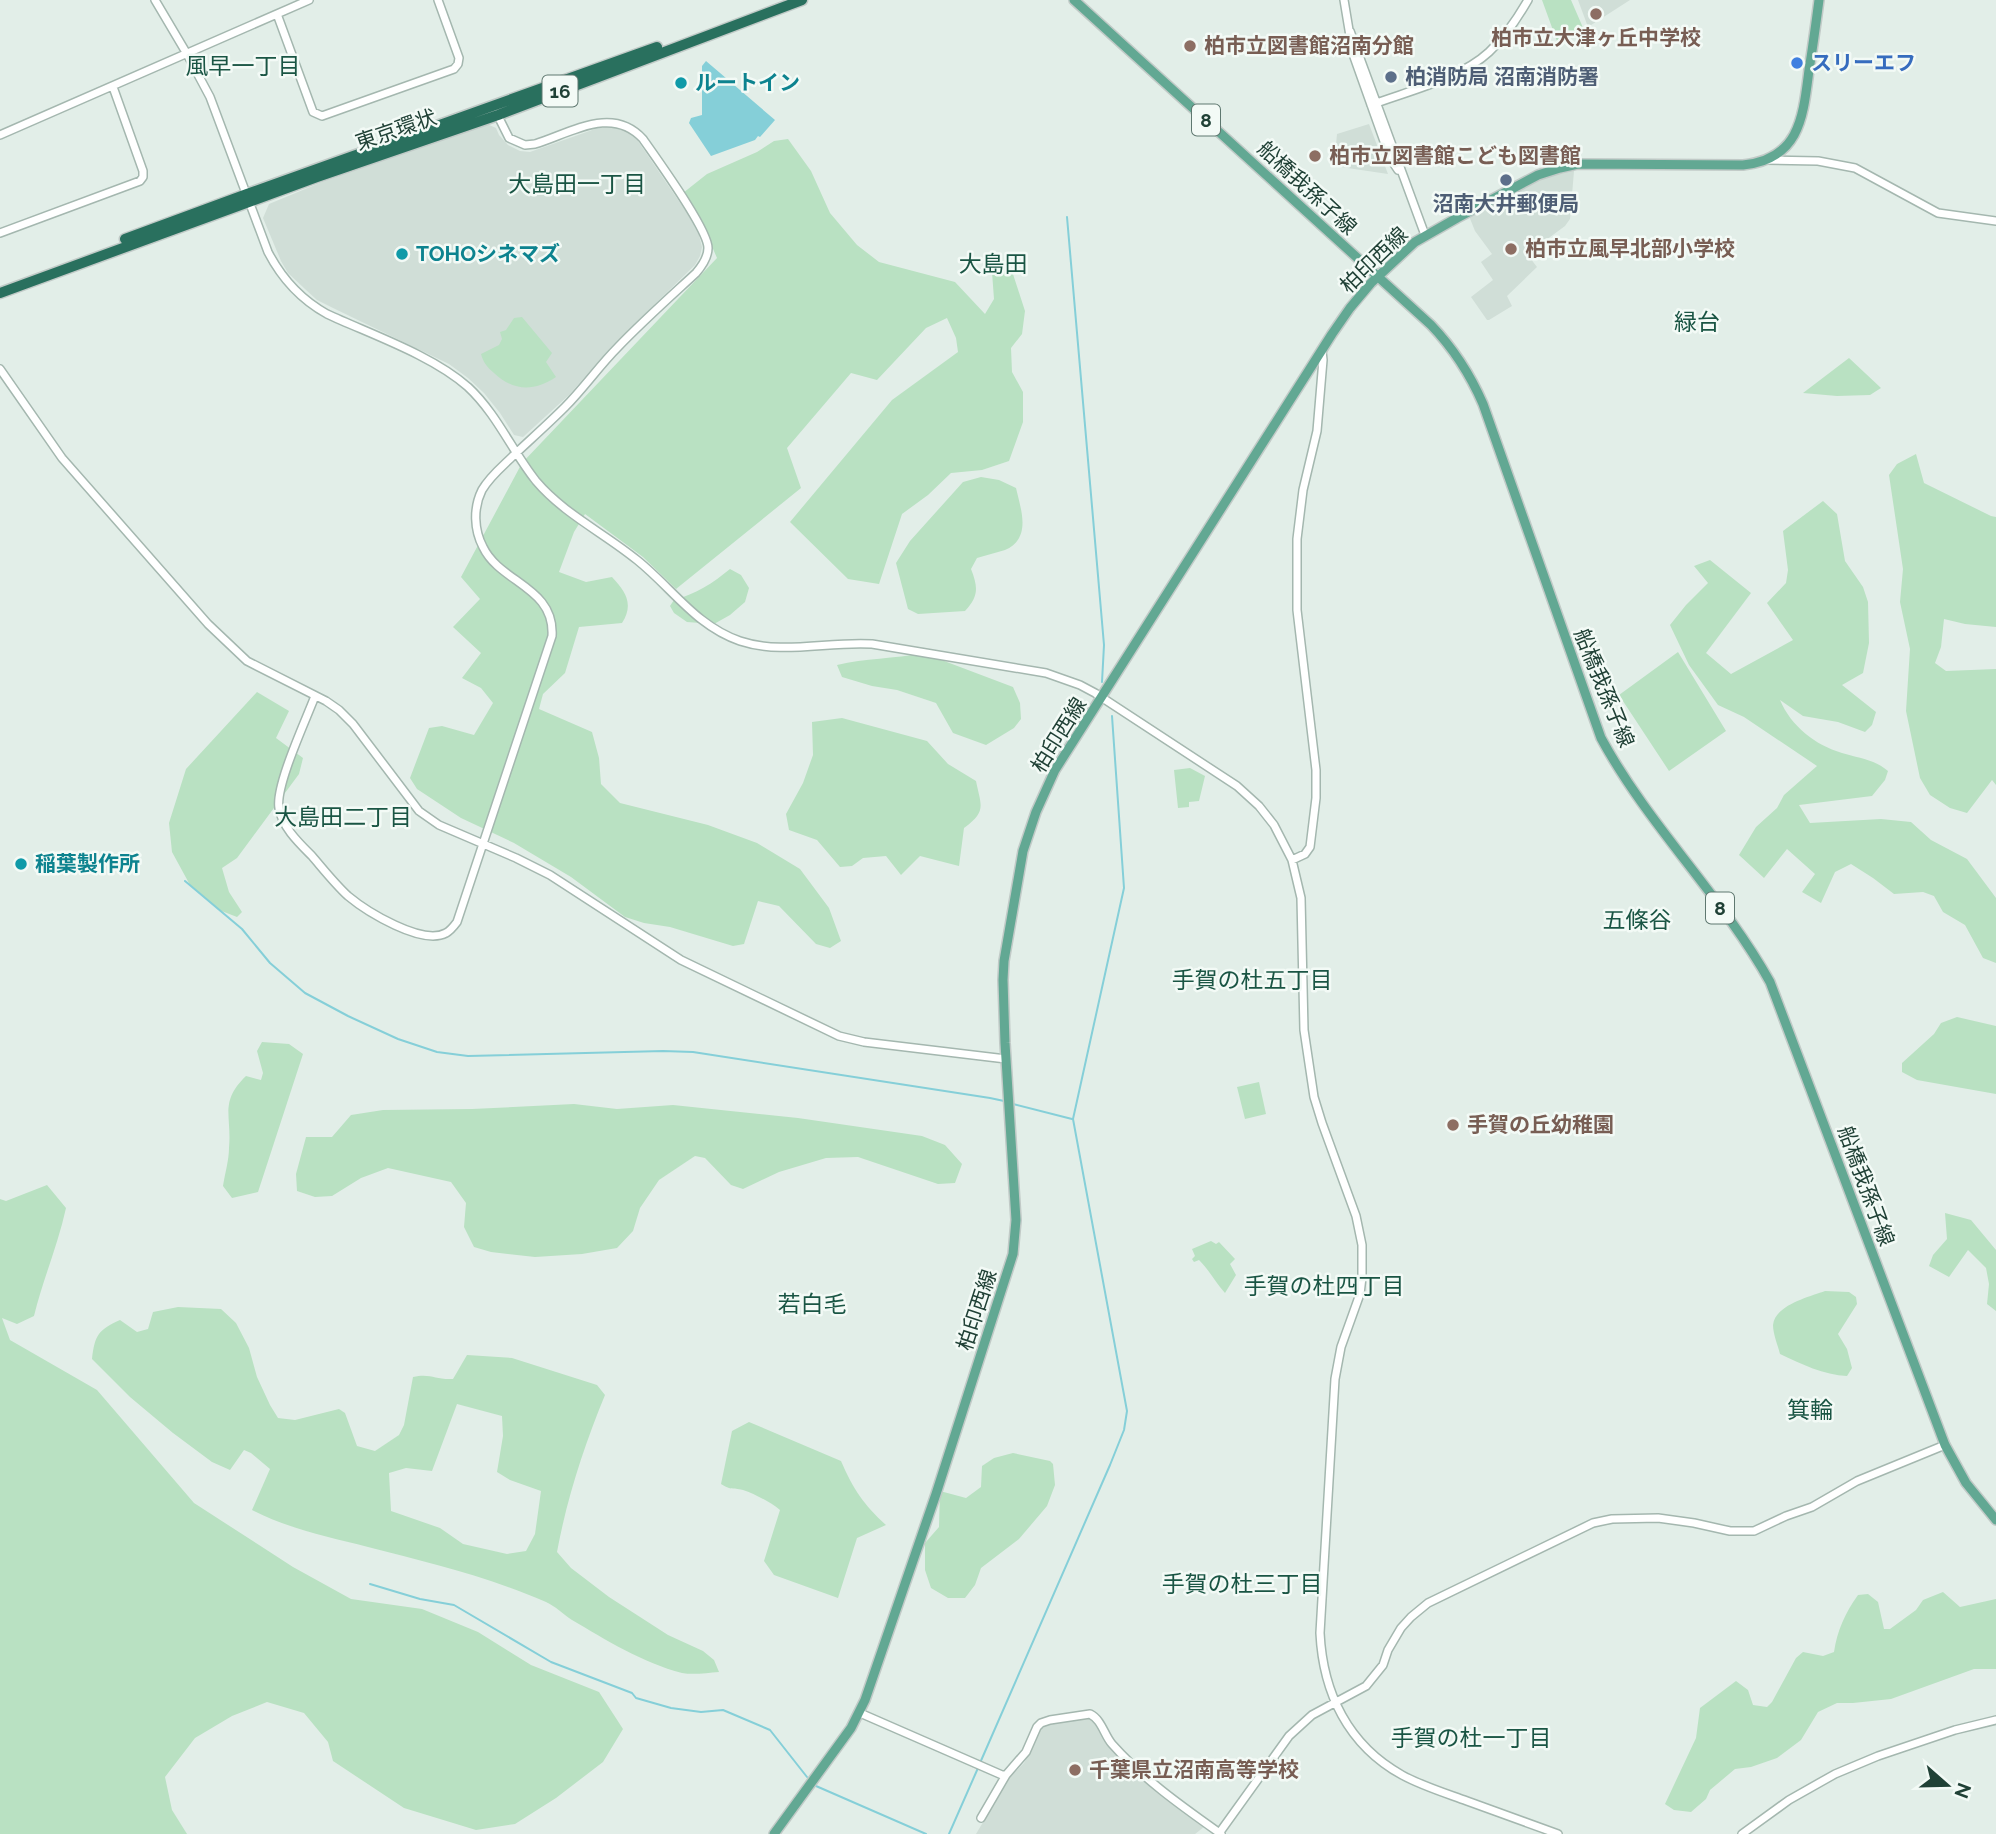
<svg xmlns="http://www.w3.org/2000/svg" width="1996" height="1834" font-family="Raleway,'Noto Sans JP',sans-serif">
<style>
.built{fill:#d0ded7}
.green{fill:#b9e1c2;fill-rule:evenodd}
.water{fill:#85cfd8}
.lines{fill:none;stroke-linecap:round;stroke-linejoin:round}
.stream{stroke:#85cfd8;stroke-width:2}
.minor-casing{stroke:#a4b7af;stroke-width:10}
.major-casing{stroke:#c1cac7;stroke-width:12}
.highway-casing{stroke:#c1cac7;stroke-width:13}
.minor{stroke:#fff;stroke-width:7}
.major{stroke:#62a893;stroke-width:9}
.highway{stroke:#29705e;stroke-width:10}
.education-dot{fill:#8d6e63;stroke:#f3faf6;stroke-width:2.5}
.shop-dot{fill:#3f7fe0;stroke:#f3faf6;stroke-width:2.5}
.service-dot{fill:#5c6f8a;stroke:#f3faf6;stroke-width:2.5}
.culture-dot{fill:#0f9aa8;stroke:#f3faf6;stroke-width:2.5}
.labels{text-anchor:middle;stroke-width:5;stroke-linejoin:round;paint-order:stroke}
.shield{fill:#f3faf6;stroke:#5f7870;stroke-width:2}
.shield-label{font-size:19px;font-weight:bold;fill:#204136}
.education-label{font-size:21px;font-weight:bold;fill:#785e54;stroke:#f3faf6;text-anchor:start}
.shop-label{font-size:21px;font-weight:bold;fill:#366cbe;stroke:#f3faf6;text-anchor:start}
.service-label{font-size:21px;font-weight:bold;fill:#4e5e75;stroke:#f3faf6;text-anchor:start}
.culture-label{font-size:21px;font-weight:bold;fill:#0d838f;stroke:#f3faf6;text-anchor:start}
.street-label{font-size:21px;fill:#204136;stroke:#f3faf6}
.neighbourhood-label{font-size:23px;fill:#1a5544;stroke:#f3faf6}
</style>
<rect width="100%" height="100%" fill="#e2eee8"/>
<path class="built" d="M1578,0H1630L1588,27Z
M487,124L496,128L499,135L508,145L520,151L530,152L595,129L605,127L618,128L628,132L638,141L687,213L699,235L702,247L700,256L695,265L611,347L569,395L523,437L514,435L500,413L484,393L468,378L449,364L333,308L317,300L305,289L288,273L281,261L263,218L269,204L322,182Z
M1369,124L1388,174L1334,166L1337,134Z
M1572,170L1574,171L1570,219L1565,226L1527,254L1537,267L1507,296L1512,306L1489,320H1487L1471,297L1493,280L1481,262L1492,254L1475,231L1469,216L1540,178Z
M1086,1718L1093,1720L1110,1747L1160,1794L1204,1827L1195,1834H976L1010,1777L1024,1763L1031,1751L1036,1735L1043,1727L1052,1723Z"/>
<path class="green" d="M1542,0H1571L1584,30L1560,45L1558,44Z
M788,139L811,171L830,213L857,245L879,262L955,282L985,314L994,299L992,272L1011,268L1025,311L1022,334L1011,348L1012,372L1023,392V422L1009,461L982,470L951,473L928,495L902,514L879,584L848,579L790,522L892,400L958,352L956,338L947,318L926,328L877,380L851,373L787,448L801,488L676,589L643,557L585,514L574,532L559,572L586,582L612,577C626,592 634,604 622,623L579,627L565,673L543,694L539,709L592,732L599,758L601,784L620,803L708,825L757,843L800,869L829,908L841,941L830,948L816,944L779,906L758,901L744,944L733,946L670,927L644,923L625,917L571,877L514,843L461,818L417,789L410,778L429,728L442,726L474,735L493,703L481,688L462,678L481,653L453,627L480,599L461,577L522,463L717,258L704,228L683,193L707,174L757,152L774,141Z
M522,317L552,353L546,362L556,377C534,392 513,391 494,373C487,367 483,362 481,354L499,345L502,339L500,332L506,330L514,318Z
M1849,358L1881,388L1870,395L1837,396L1803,393Z
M1916,454L1924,483L1991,516L1996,517V627L1965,624L1944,619L1941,647L1935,663L1946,671L1996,669V785L1992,780L1967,813L1950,808L1930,795L1920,778L1906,711L1910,649L1900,602L1903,569L1889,475L1897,464Z
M981,477L999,480L1016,488C1021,510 1032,538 1005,550C996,553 986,555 977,558L971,569C978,587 979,596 965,611L918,614L908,609L896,563L910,541L963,482Z
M1823,501L1837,514L1845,561L1863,587L1868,602L1869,643L1863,673L1842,685L1876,712L1872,725L1865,732L1838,722L1803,716L1780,700C1791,726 1815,745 1842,753C1858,758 1874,759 1888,771L1885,780L1872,796L1799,805L1810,823L1881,819L1911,822L1931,840L1967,859L1996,898V963L1983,958L1965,925L1943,912L1934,896L1923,892L1894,894L1873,878L1851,864L1835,872L1821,903L1802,892L1815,874L1787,849L1764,878L1739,855L1756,827L1777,808L1784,795L1817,766L1744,717L1718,705L1689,665L1670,625L1686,605L1708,583L1694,566L1710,560L1751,593L1706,653L1731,674L1793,640L1767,603L1786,583L1788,570L1783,531Z
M730,569L741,575L749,588L745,602L730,615L714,624L687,622L674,613L670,606L674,600C696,594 713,583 730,569Z
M1678,652L1726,731L1669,771L1619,695Z
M923,653L1013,687L1020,703L1021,719L1014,728L986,745L953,733L936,703L897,690L872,686L842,677L837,665C865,658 894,659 923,653Z
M257,692L289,711L276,738L303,758L299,774L237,858L222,868L229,892L242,912L237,917L219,910L190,885L172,852L169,823L186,769Z
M842,718L927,741L948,764L976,781C981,806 987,811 964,828L959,866L920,856L901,875L886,856L863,858L852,866L840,867L817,840L789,830L786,814L803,783L813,755L812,722Z
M1190,768L1205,776L1199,801L1189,802V807L1178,808L1174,770Z
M1957,1017L1996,1026V1094L1917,1080L1902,1072V1063L1934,1034L1941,1023Z
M262,1042L289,1044L303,1054L258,1192L232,1198L223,1186C225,1173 229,1160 229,1148C232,1116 219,1102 246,1076L261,1080L263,1073L257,1051Z
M1259,1082L1266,1114L1245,1119L1237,1087Z
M574,1104L617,1109L673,1105L798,1118L922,1136L945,1145L962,1164L955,1183L938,1184L858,1157L826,1158L779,1172L743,1189L731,1185L705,1158L695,1156L659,1180L640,1208L633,1231L617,1248L582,1254L535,1257L491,1252L474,1247L464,1227L466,1203L451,1182L388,1168L361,1178L332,1196L315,1197L297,1191L296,1174L306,1137H332L351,1115L383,1110L472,1109Z
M47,1185L66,1208C58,1245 43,1279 34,1316L17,1324L2,1318L10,1340L97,1390L194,1503L293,1567L351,1599L422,1609L478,1632L531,1665L599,1692L623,1729L603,1762L556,1798L515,1824L476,1830L404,1808L333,1761L328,1742L304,1713L267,1702L232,1716L195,1738L165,1777L172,1810L187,1834H0V1199L6,1201Z
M1945,1213L1971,1220L1996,1250V1311L1987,1304L1989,1284L1986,1268L1968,1250L1949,1277L1929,1266L1933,1255L1947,1239Z
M1211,1241L1216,1244L1219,1242L1235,1259L1230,1264L1236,1275L1225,1293C1215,1282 1210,1271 1199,1260L1194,1262L1192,1259L1195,1256L1192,1249Z
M1825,1291L1849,1292L1856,1297L1857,1304L1838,1334L1847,1349L1852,1368L1847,1376C1824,1375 1801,1364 1780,1354C1778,1346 1773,1334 1773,1325C1775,1305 1809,1297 1825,1291Z
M178,1307L221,1309L236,1323L249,1348L257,1377L270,1405L278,1418L295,1420L339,1409L345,1413L357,1446L375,1451L399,1435L404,1425L413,1377C431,1373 435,1380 453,1379L467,1355L512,1358L597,1385L605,1395C584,1446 567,1498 557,1552L571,1568L609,1597L668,1635L703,1651L714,1660L719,1672C707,1673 693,1675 682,1673C643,1663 606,1640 572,1620C563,1614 555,1606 546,1602C489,1577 427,1562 368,1547C329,1537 289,1529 252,1510L270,1469L251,1453L244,1450L230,1470L212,1462L173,1433L130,1397L92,1359C95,1335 98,1330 120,1320L137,1332L148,1329L153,1312ZM457,1404L502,1416L503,1436L497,1472L510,1480L541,1491L535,1534L526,1551L507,1554L463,1544L440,1528L391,1511L389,1473L406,1468L432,1471Z
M749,1422L841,1461C853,1489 864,1505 886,1525L857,1538L838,1598L774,1575L764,1561L780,1510C770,1502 755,1494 743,1490C731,1487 733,1491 721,1484L732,1431Z
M1013,1453L1050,1461L1053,1464L1055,1485L1047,1506L1019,1539L981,1568L975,1585L965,1598H948L931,1588L925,1570V1543L939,1527L940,1491L966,1498L981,1487L982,1466L994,1458Z
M1943,1592L1960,1607L1996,1599V1669H1974L1891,1699L1853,1703H1837L1818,1712L1801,1740L1777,1758L1751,1767L1735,1769L1710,1790L1706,1799L1691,1812L1674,1810L1665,1804L1696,1738L1700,1708L1736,1681L1748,1690L1753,1705L1767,1707L1772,1702L1796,1658L1803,1652L1823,1656L1834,1652C1837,1631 1845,1613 1858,1595L1868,1594L1878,1602L1884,1629H1890L1916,1610L1923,1600Z"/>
<path class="water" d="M706,61L775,120L760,137L758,136L755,140L711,156L689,123L691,118L702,115V66Z"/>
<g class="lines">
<path class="stream" d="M1067,217L1104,645L1102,682
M185,881L242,929L270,963L305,993L348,1016L398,1039L437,1052L468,1056L663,1051L693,1052L990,1098L1004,1101
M1013,1104L1072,1119
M370,1584L420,1599L454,1605L551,1662L632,1693L636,1698L671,1708L701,1712L723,1710L770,1730L807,1777
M980,1763L1110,1465L1124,1430L1127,1411L1073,1119L1124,888L1112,716
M816,1786L926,1834
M949,1834L978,1768"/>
<defs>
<path id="minor" d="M155,0L187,54L210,97L268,252C282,279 300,299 327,314C370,334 432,355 468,387C497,414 512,451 536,481C564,514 604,533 637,560C672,588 696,626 740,641C782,655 829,641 872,644L1046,673L1080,685L1095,693L1237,786L1259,806L1274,825L1292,860L1301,898L1304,1030L1314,1097L1322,1123L1356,1216L1362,1245V1277L1360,1294L1341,1347L1335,1379L1320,1633C1323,1693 1348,1745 1402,1775C1422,1786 1445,1793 1467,1801C1497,1812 1527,1823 1558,1834
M1344,0L1353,54L1390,158L1398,170
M277,14L313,112L322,116L454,69L458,64L459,58L438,0
M1350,31L1425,235
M1371,105C1408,91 1460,79 1489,52C1505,37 1517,19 1528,0
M0,135L309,0
M1766,160L1818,161L1855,168L1938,213L1996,221
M0,233L140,181L143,177V171L113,87
M0,369L62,458L208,624L247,661L326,701L339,710L353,724L419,811L439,825L516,858L550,875L681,960L839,1036L864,1042L1006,1059
M315,696C306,720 275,786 279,808C282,827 299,843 312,856C324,870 335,884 348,896C366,911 422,946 446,933C450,931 454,926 457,922L552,636C555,587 500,583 483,547C474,530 473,508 482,490C490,476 503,466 514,455C531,439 549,423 565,407C584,388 599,366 618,347C643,321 670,297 696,273C702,266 708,258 708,248C708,229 656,158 643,139C612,105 571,133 535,144L525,145L509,138L497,114
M1292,860L1305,854L1310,847L1316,798V770L1297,610V539L1303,490L1317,431L1323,360L1322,351
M860,1713L1002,1775H1006L1026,1752L1037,1727L1041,1723L1050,1720L1090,1714C1102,1720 1104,1735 1112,1744C1143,1779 1183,1807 1221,1834
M981,1818L1006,1775
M1220,1832L1289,1736L1312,1715L1366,1686L1383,1665L1388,1650L1401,1628L1411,1617L1428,1603L1593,1523L1612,1519L1658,1518L1694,1523L1730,1531H1754L1786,1516L1812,1507L1857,1481L1945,1445
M1742,1834L1789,1800L1835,1774L1878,1756L1955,1730L1996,1720"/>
<path id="major" d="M1074,0L1431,325C1454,349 1470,374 1483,404L1601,738C1648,825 1722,896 1770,982L1945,1445L1966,1483L1996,1520
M774,1834L851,1728L865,1700L936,1494L1013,1254L1016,1220L1005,1043L1003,980L1004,961L1023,851L1036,812L1055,770L1332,334L1350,308L1371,283L1415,242L1457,218L1538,175L1560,168L1578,164L1743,165C1800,159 1803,117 1809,70C1813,46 1816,23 1819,0"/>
<path id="highway" d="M125,239L247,194L657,47
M0,293L317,177L498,115L802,0"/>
</defs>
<use href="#minor" class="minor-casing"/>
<use href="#major" class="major-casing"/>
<use href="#highway" class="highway-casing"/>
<use href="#minor" class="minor"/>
<use href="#major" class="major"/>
<use href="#highway" class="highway"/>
</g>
<g class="education-dot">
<circle cx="1596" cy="14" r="7"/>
<circle cx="1190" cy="46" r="7"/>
<circle cx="1315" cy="156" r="7"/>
<circle cx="1511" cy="249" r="7"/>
<circle cx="1453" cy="1125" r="7"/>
<circle cx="1075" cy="1770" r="7"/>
</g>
<circle class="shop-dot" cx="1797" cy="63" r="7"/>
<g class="service-dot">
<circle cx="1391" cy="77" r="7"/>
<circle cx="1506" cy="180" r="7"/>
</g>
<g class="culture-dot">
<circle cx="681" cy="83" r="7"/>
<circle cx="402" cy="254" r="7"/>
<circle cx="21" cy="864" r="7"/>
</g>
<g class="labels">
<g class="shield">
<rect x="542.5" y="75.5" width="35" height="31" rx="5"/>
<rect x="1192" y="104.5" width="28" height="31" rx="5"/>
<rect x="1706" y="892.5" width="28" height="31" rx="5"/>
</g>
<g class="shield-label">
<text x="560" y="98">16</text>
<text x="1206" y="127">8</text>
<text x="1720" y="915">8</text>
</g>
<g class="education-label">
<text x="1596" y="45" text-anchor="middle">柏市立大津ヶ丘中学校</text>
<text x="1204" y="53">柏市立図書館沼南分館</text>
<text x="1329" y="163">柏市立図書館こども図書館</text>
<text x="1525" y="256">柏市立風早北部小学校</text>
<text x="1467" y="1132">手賀の丘幼稚園</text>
<text x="1089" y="1777">千葉県立沼南高等学校</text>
</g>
<g class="shop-label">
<text x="1811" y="70">スリーエフ</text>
</g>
<g class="service-label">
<text x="1405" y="84">柏消防局 沼南消防署</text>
<text x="1506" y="211" text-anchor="middle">沼南大井郵便局</text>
</g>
<g class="culture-label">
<text x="695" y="90">ルートイン</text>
<text x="416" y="261">TOHOシネマズ</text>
<text x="35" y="871">稲葉製作所</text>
</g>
<g class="street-label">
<text transform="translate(396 130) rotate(-19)" y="7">東京環状</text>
<text transform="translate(1307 188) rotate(43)" y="7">船橋我孫子線</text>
<text transform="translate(1374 260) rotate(-44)" y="7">柏印西線</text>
<text transform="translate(1604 688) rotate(68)" y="7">船橋我孫子線</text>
<text transform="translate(1059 735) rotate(-58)" y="7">柏印西線</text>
<text transform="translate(1866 1186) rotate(70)" y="7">船橋我孫子線</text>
<text transform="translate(977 1310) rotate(-72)" y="7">柏印西線</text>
</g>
<g class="neighbourhood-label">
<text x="243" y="74">風早一丁目</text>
<text x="577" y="192">大島田一丁目</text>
<text x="993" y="272">大島田</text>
<text x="1697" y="330">緑台</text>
<text x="343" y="825">大島田二丁目</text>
<text x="1637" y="928">五條谷</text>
<text x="1252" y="988">手賀の杜五丁目</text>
<text x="1324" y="1294">手賀の杜四丁目</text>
<text x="812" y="1312">若白毛</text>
<text x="1810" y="1418">箕輪</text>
<text x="1242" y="1592">手賀の杜三丁目</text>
<text x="1471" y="1746">手賀の杜一丁目</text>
</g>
</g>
<g transform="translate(1947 1785) rotate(110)" stroke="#f3faf6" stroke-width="5" paint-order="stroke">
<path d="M0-5L12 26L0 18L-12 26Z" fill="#204136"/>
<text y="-10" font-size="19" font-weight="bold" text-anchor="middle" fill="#204136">N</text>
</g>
</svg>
